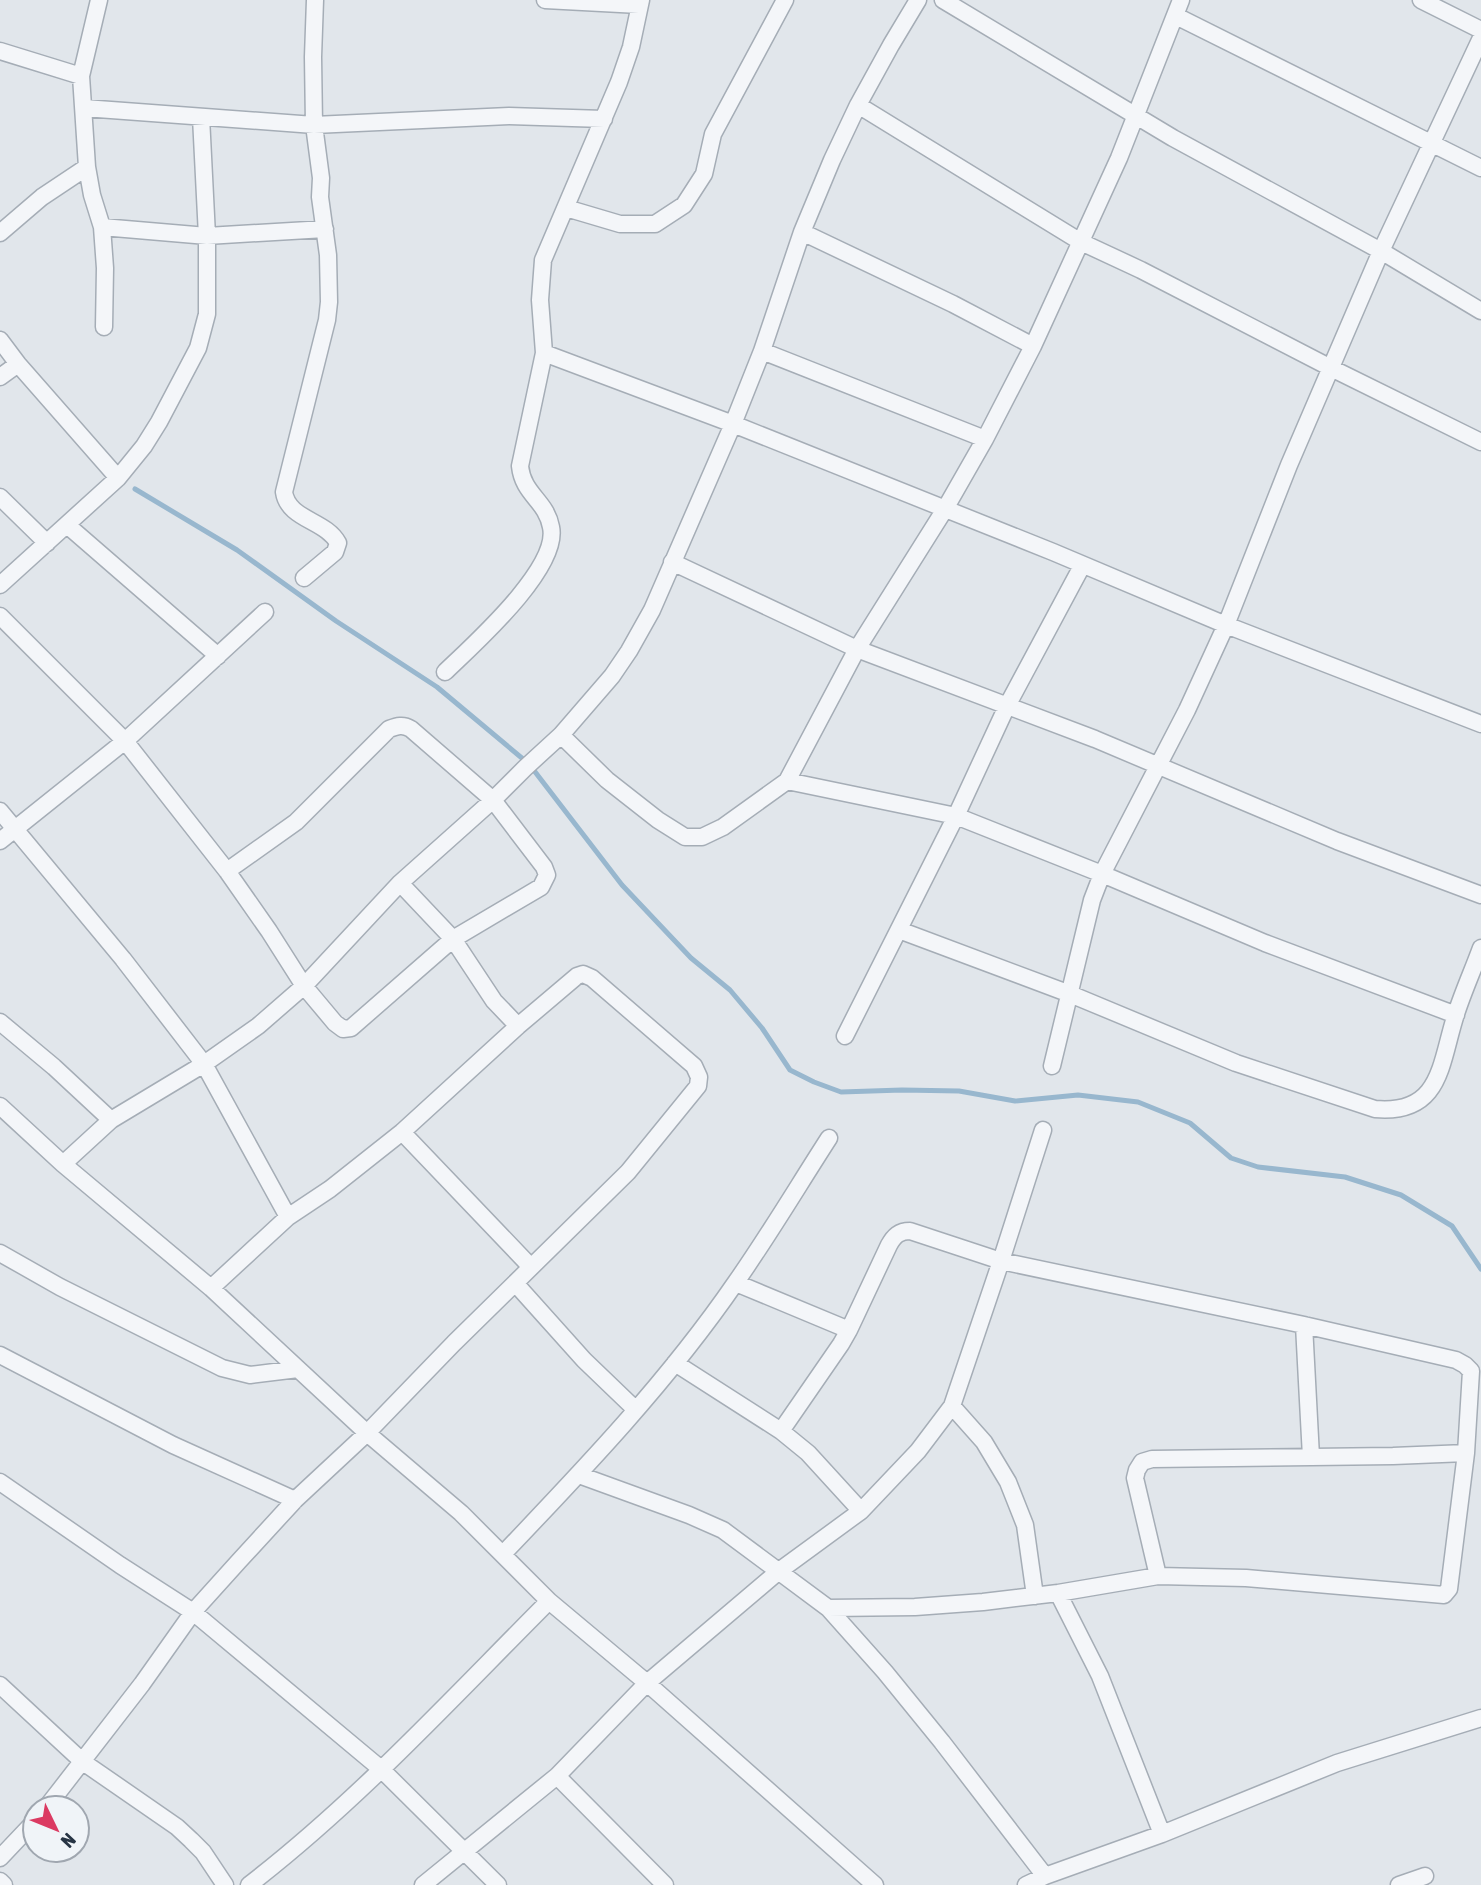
<svg xmlns="http://www.w3.org/2000/svg" width="1481" height="1885" font-family="'Asap Condensed',sans-serif">
<style>
.lines{fill:none;stroke-linecap:round;stroke-linejoin:round}
.stream{stroke:#98b7ce;stroke-width:5}
.street-casing{stroke:#a5adb6;stroke-width:19}
.street{stroke:#f4f6f9;stroke-width:16}
</style>
<rect width="100%" height="100%" fill="#e1e6eb"/>
<g class="lines">
<path class="stream" d="M135,489L237,550L336,621L437,687L529,764L622,885L691,958L730,990L762,1028L790,1070L814,1082L841,1092L902,1090L959,1091L1015,1101L1078,1095L1138,1102L1190,1123L1231,1158L1258,1167L1345,1177L1401,1195L1452,1226L1481,1269"/>
<defs>
<path id="street" d="M99,0L81,76L87,167L92,195L102,227L105,268L104,327
M545,0L639,5
M943,0L1173,138L1381,251L1481,311
M1421,0L1481,30
M1176,16L1481,168
M0,51L81,76
M858,105L1081,242L1141,270L1331,368L1481,442
M84,108L314,125L509,116L604,119
M566,208L620,224H655L684,205L704,174L713,134L785,0
M102,227L207,236L325,229
M802,232L953,304L1033,346
M0,233L42,197L87,167
M0,340L18,364L118,478
M762,351L985,439
M544,353L733,424L1053,552L1226,625L1481,724
M0,377L18,364
M0,497L47,543
M67,525L218,656
M672,562L857,649L1095,739L1337,841L1481,895
M304,578L335,552L338,543C326,520 288,520 284,492L327,320L329,302L328,255L320,197L321,178L314,125L313,57L315,0
M0,585L118,478L144,446L159,422L198,348L207,314V236L201,117
M0,616L125,741L227,871L269,931L304,986L335,1023L343,1029L351,1028L453,939L541,887L547,875L544,867L493,800L411,729C403,724 397,726 389,729L296,822L227,871
M445,672C473,645 560,568 551,527C546,500 523,495 520,466L544,353L540,300L543,260L619,82L631,47L641,0
M561,735L607,780L658,820L685,837H702L723,827L787,781L857,649L945,509L985,439L1033,346L1119,158L1181,0
M787,781L956,816L1102,874L1265,943L1456,1015
M0,811L123,959L204,1064L288,1217
M0,841L125,741L265,612
M400,883L453,939L494,1001L518,1026
M899,930L1070,994L1236,1063L1375,1109C1442,1115 1440,1063 1456,1014C1463,992 1473,970 1481,948
M0,1022L54,1067L111,1120
M845,1036L956,816L1007,706L1082,566
M1052,1066L1092,900L1102,874L1187,710L1226,625L1289,465L1381,251L1481,38
M0,1106L63,1164L211,1288L367,1433L461,1513L549,1601L647,1683L875,1885
M402,1132L531,1267
M63,1164L111,1120L204,1064L258,1026L304,986L400,883L493,800L525,768L561,735L612,676L629,651L652,610L733,424L762,351L802,232L832,160L858,105L891,45L918,0
M0,1253L60,1287L222,1368L250,1375L298,1369
M515,1283L584,1360L635,1409
M736,1283L849,1330
M1304,1325L1311,1457
M0,1355L173,1445L295,1500
M675,1363L781,1431L808,1453L861,1511
M952,1406L984,1442L1008,1482L1025,1525L1035,1596
M579,1475L689,1515L723,1530L828,1608L915,1607L983,1602L1058,1593L1158,1576L1246,1578L1444,1595L1449,1589L1466,1453L1471,1371L1465,1365L1456,1360L1304,1325L1001,1261L910,1231C899,1231 894,1236 889,1245L849,1330L841,1344L781,1431
M0,1482L120,1565L193,1612L381,1769L498,1885
M503,1554C585,1468 668,1381 736,1282C769,1235 798,1186 829,1138
M1158,1576L1135,1478L1137,1470L1142,1462L1152,1459L1393,1456L1466,1453
M1058,1593L1100,1676L1162,1834
M828,1608L885,1672L942,1742L1045,1876
M0,1685L83,1762L177,1827L191,1840L203,1852L225,1885
M557,1776L665,1885
M46,1808L142,1684L193,1612L239,1561L295,1500L367,1433L454,1343L628,1172L698,1086L699,1077L694,1066L592,978L583,974L577,976L518,1026L402,1132L330,1189L288,1217L211,1288
M0,1858L35,1821
M0,1881L4,1885
M249,1885C358,1801 452,1698 549,1601
M423,1885L557,1776L647,1683L779,1571L861,1511L918,1451L952,1406L1001,1261L1043,1130
M1026,1885L1045,1876L1162,1834L1337,1763L1481,1718
M1399,1885L1425,1876"/>
</defs>
<use href="#street" class="street-casing"/>
<use href="#street" class="street"/>
</g>
<g transform="translate(56 1829) rotate(133)"><circle r="33" fill="#f0f4f8" stroke="#a0a7b0" stroke-width="2"/>
<path d="M0-5L12 26L0 18L-12 26Z" fill="#db3a62"/>
<text y="-10" font-size="19" font-weight="bold" text-anchor="middle" fill="#273444">N</text>
</g>
</svg>
